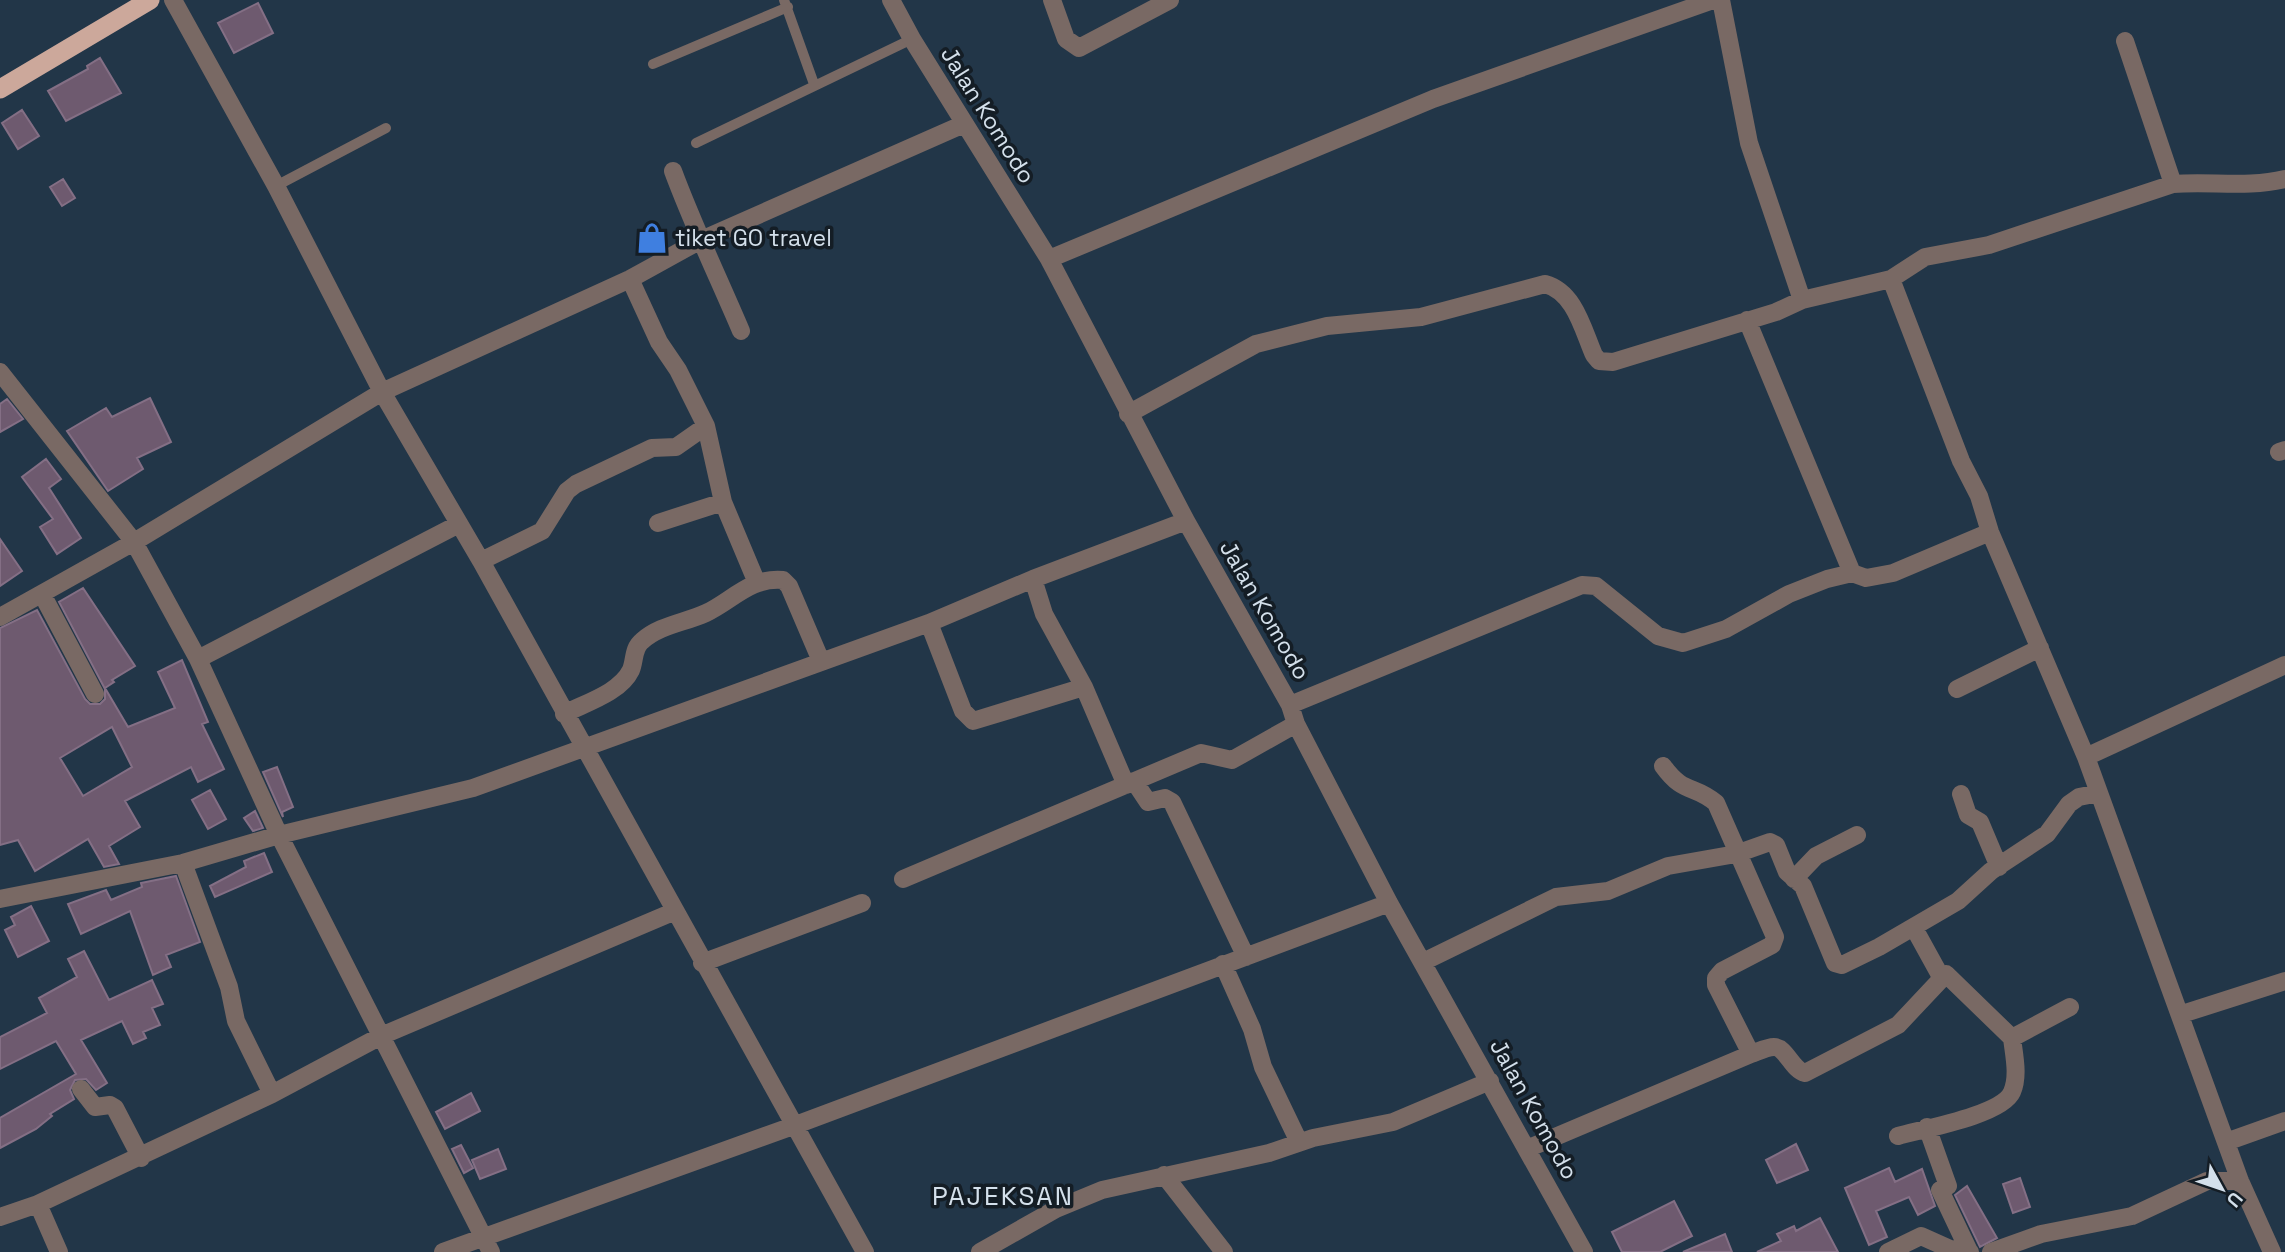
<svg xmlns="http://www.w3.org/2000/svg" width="2285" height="1252" font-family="'Space Grotesk',sans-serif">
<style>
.building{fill:#6e5a6f;stroke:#846f85;stroke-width:2;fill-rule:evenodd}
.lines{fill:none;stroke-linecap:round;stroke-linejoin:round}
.service{stroke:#796964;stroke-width:10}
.minor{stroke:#796964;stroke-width:18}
.trunk{stroke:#cca89b;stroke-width:19}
.labels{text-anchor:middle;stroke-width:7;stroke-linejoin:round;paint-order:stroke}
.street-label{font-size:23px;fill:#d4e0eb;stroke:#141d25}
.poi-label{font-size:23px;fill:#d4e0eb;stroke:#141d25;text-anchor:start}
.quarter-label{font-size:26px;letter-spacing:2px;fill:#d4e0eb;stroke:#141d25}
</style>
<rect width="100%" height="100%" fill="#223648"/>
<path class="building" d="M258,3L273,33L234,53L218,23Z
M100,58L121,93L66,121L48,91L88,69L87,66Z
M22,110L39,136L18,149L2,123Z
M63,179L75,198L62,206L50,187Z
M150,398L171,442L137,458L143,469L108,491L67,431L106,408L112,417Z
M7,399L23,419L0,432V404Z
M46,459L61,479L49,488L81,538L57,554L40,527L53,519L22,477Z
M0,539L22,571L0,586Z
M83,588L135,666L112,680L114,682L105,688L128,727L175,708L158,672L182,660L208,722L202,724L224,769L198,782L191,767L125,801L140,827L109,846L119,864L104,867L88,839L35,871L18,840L0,845V628L37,610L85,699L90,704H100L105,699V689L59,602ZM112,727L132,767L83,796L60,758Z
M277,767L293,807L282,812L283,817L263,772Z
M210,790L226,819L208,829L192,800Z
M255,811L263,828L253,831L244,818Z
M264,853L272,872L215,897L210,886L246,867L244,861Z
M176,876L200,942L166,955L171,967L153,975L130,911L81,934L68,904L106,890L111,900L142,887L141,883Z
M31,906L49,941L18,957L5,930L15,925L11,917Z
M84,951L109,1000L152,980L163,1004L152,1008L160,1025L143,1032L146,1038L133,1044L122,1021L81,1040L107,1083L96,1090L86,1079L75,1080L70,1090L74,1099L50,1114L52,1116L36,1129L0,1148V1118L76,1074L56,1041L0,1069V1037L47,1013L39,998L77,977L68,959Z
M471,1093L480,1111L445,1129L436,1112Z
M1796,1144L1808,1170L1777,1183L1766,1160Z
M461,1145L473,1168L464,1173L452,1149Z
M498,1149L506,1169L480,1179L472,1160Z
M1889,1168L1895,1182L1922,1169L1935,1206L1918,1215L1909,1197L1876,1211L1887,1237L1869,1245L1845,1188Z
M2020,1178L2030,1207L2013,1213L2003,1184Z
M1967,1186L1997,1238L1980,1247L1955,1195Z
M1674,1201L1692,1236L1660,1252H1622L1612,1232Z
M1820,1218L1838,1252H1757L1781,1241L1777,1234L1794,1226L1796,1231Z
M1725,1234L1732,1252H1683Z"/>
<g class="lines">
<path class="service" d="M784,0L814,84
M653,64L788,7
M696,143L912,39
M276,186L386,128"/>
<path class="minor" d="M173,0L276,186L382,392L481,561L865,1252
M891,0L912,39L1049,259L1186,521L1290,705L1296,724L1389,903L1584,1252
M1052,0L1066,39L1079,48L1170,0
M1721,0L1749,143L1802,300
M2125,41L2173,184
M673,171C693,225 718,277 741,331
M1049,259L1433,99L1713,0
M630,279L659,342L678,370L706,426L723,502L757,583
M1891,279L1961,461L1979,496L1990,532L2086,757L2240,1181L2272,1252
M1747,320L1852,573
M0,372L134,542L198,659L279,835L491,1252
M1128,414L1256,344L1327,326L1421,317L1545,284C1575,292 1583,330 1594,355L1599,361L1613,362L1776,312L1802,300L1891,279L1925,257L1989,245L2173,184C2211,181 2248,188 2285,179
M2279,452L2285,450
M658,523L723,502
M481,561L542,531L567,491L576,484L652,448L676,447L706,426
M42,594L95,694
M0,617L134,542L382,392L630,279L699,241L964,124
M929,623L963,711L973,721L1084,687L1044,614L1033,579
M198,659L459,524
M1084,687L1126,785
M1957,689L2040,648
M1290,705L1582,585L1596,586L1658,636L1683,643L1726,629L1789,594L1827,579L1852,573L1866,578L1893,573L1990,532
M564,714C585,703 620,693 631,670C635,660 633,648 642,641C660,625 684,623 706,613C732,601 750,577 783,580L789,586L821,661
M2086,757L2285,665
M1663,766C1684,795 1693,784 1716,803L1775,937L1772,945L1722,971L1716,978V985L1751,1054
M1134,781L1148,802L1165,798L1172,802L1246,957
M1961,794L1968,815L1980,822L1999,867
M183,863L229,987L236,1021L272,1094
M903,879L1201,753L1232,760L1296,724
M1794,879L1816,856L1857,835
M0,899L183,863L279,835L473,788L929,623L1033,579L1186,521
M1914,928L1941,977
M1423,962L1556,897L1608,891L1668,866L1736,854L1770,842L1776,845L1787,872L1803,886L1835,963L1842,965L1879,947L1958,901L1991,871L2047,834L2069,804L2079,797L2099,793
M702,963L862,903
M1223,964L1252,1029L1263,1067L1299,1142
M2182,1014L2285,981
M2012,1038L2070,1007
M81,1089L95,1107L110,1105L115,1108L141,1158
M1927,1127L1948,1186L1940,1190L1969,1251
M2226,1142L2285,1121
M1529,1148L1751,1054C1757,1052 1767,1047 1774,1047C1786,1047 1792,1070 1805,1073L1898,1025L1946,974L2012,1038C2014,1055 2019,1076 2012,1092C2002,1115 1923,1129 1898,1136
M1164,1175L1224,1252
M0,1217L38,1204
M59,1252L38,1204L272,1094L381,1036L673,912
M443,1252L793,1126L1389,903
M980,1252L1056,1209L1102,1190L1269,1153L1313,1138L1393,1122L1490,1081
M1888,1252L1921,1236L1950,1249L1970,1252
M1991,1252L2041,1234L2132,1216L2207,1181H2240"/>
<path class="trunk" d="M0,89L150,0"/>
</g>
<defs>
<symbol id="shop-bare" viewBox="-9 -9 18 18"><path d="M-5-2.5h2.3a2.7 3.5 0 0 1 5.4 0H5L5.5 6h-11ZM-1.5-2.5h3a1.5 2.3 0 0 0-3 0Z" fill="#3f7fe0" stroke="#141d25" stroke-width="2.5" paint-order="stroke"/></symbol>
</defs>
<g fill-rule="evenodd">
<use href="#shop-bare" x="630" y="216" width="44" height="44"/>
</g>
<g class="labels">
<g class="street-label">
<text transform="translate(988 115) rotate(58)" y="8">Jalan Komodo</text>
<text transform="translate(1265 610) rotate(60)" y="8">Jalan Komodo</text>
<text transform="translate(1534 1109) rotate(61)" y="8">Jalan Komodo</text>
</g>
<g class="poi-label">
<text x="675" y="246">tiket GO travel</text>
</g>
<g class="quarter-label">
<text x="1003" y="1205">PAJEKSAN</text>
</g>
</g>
<g transform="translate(2222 1189) rotate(130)" stroke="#141d25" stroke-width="5" paint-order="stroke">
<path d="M0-5L12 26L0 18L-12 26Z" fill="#d4e0eb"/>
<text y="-10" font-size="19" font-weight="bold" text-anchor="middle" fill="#d4e0eb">U</text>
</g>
</svg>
